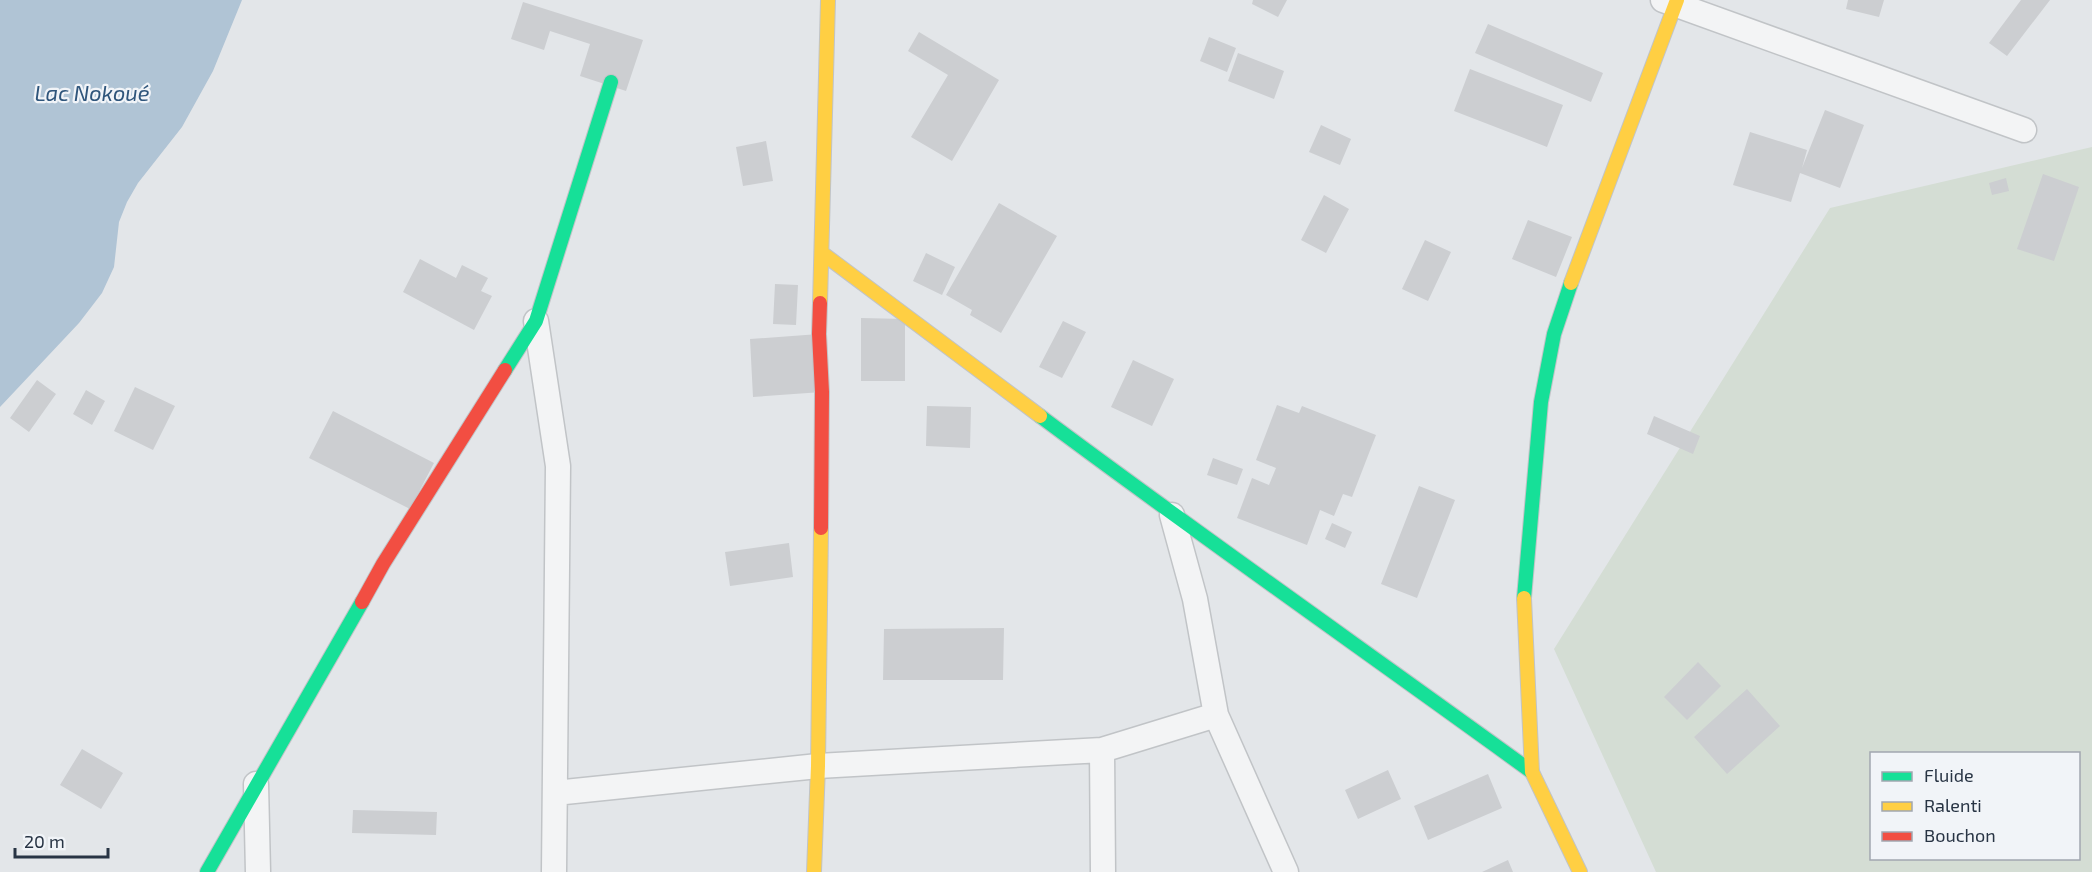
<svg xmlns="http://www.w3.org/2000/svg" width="2092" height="872" font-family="'Exo 2',sans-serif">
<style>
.green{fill:#d4ddd4;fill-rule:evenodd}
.water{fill:#b0c4d5}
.building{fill:#ccced1}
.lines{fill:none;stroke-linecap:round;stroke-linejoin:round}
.street-casing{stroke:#c1c4c7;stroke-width:27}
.fast-casing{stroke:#c1c4c7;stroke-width:16}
.slow-casing{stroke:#c1c4c7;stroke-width:16}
.jam-casing{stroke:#c1c4c7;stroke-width:16}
.street{stroke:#f3f4f5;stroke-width:24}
.fast{stroke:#16e098;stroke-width:14}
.slow{stroke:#ffcf43;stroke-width:14}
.jam{stroke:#f24e42;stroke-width:14}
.labels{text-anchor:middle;stroke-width:4.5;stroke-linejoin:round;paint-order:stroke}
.water-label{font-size:22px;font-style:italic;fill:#2f557b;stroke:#f1f4f8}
</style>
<rect width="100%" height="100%" fill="#e3e6e9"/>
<path class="green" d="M2092,147V872H1656L1554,649L1830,208ZM1872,754H2078V858H1872Z"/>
<path class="water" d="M0,0H242L213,71L182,127L138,183L127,202L119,222L114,267L102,293L79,323L0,407Z"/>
<path class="building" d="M1253,0H1287L1278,17L1252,4Z
M1848,0H1884L1879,17L1846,9Z
M2021,0H2050L2007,56L1989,43Z
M523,2L643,40L626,91L580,76L590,44L550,31L544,50L511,39Z
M1488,24L1603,73L1591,102L1475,53Z
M919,32L999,80L952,161L911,137L948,75L908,51Z
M1209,37L1236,48L1227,72L1200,61Z
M1238,53L1284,71L1274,99L1228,81Z
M1470,69L1563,105L1547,147L1454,111Z
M1825,110L1864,125L1840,188L1800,173L1791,202L1733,185L1750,132L1807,150L1802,168Z
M1321,125L1351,139L1340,165L1309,152Z
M766,141L773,181L743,186L736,147Z
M2043,174L2079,187L2054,261L2017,249Z
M2006,178L2009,191L1992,195L1989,183Z
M1324,195L1349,209L1326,253L1301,240Z
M999,203L1057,236L1001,333L970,315L972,310L946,295Z
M1528,220L1572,237L1556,277L1512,259Z
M1425,240L1451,252L1428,301L1402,289Z
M926,253L955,267L942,295L913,281Z
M420,259L456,278L462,265L488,278L481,291L492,296L474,330L403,292Z
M775,284L798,285L796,325L773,324Z
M861,318L905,319V381H861Z
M1063,321L1086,332L1062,378L1039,367Z
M819,334L822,392L753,397L750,339Z
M1133,360L1174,379L1152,426L1111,407Z
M37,380L56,394L29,432L10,418Z
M135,387L175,406L153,450L114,431Z
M86,390L105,401L92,425L73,414Z
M1277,405L1299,413L1302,406L1376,435L1352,497L1343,494L1334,516L1320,510L1307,545L1237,518L1252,478L1269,485L1276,468L1256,460Z
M927,406L971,407L970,448L926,446Z
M333,411L434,463L410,509L309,458Z
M1654,416L1700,436L1693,454L1647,434Z
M1213,458L1243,469L1237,485L1207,475Z
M1419,486L1455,500L1417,598L1381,584Z
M1332,523L1352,532L1345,548L1325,539Z
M789,543L793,577L730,586L725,552Z
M1004,628L1003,680H883L884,629Z
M1698,662L1721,686L1687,720L1664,697Z
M1747,689L1780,726L1727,774L1694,737Z
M82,749L123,773L101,809L60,785Z
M1388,770L1401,799L1358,819L1345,790Z
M1488,774L1502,808L1428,840L1414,806Z
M353,810L437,812L436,835L352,833Z
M1508,860L1513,872H1482Z"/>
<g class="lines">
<defs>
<path id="street" d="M1663,0L2024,130
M536,321L558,466L554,872
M1172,515L1195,599L1216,715L1286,872
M1102,750L1103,872
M256,784L258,872
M555,793L818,766L1102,750L1216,715"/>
<path id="fast" d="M505,370L536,321L611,82
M1040,416C1202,537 1368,653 1532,772
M1524,598L1541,402L1554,334L1571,283
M207,872L362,602"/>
<path id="slow" d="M822,253L1040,416
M1571,283L1677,0
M820,303L828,0
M1524,598L1532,772L1580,872
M814,872L818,766L821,528"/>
<path id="jam" d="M820,303L819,334L822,392L821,528
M362,602L383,564L505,370"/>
</defs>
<use href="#street" class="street-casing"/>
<use href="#fast" class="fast-casing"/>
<use href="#slow" class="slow-casing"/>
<use href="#jam" class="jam-casing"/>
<use href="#street" class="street"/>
<use href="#fast" class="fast"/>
<use href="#slow" class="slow"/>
<use href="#jam" class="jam"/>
</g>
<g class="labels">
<g class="water-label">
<text x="92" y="101">Lac Nokoué</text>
</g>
</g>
<rect x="1870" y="752" width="210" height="108" fill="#f1f4f8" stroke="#a1a7b0" stroke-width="1.5"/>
<rect x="1882" y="772" width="30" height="9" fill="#16e098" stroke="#a1a7b0" stroke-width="1.5"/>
<text x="1924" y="782" font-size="18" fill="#283444">Fluide</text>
<rect x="1882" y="802" width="30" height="9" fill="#ffcf43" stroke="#a1a7b0" stroke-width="1.5"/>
<text x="1924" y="812" font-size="18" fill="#283444">Ralenti</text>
<rect x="1882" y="832" width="30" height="9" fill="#f24e42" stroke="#a1a7b0" stroke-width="1.5"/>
<text x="1924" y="842" font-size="18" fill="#283444">Bouchon</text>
<path d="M15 848v9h93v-9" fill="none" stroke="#283444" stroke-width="3"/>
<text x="24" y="848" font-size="18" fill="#283444" stroke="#f1f4f8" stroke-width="4.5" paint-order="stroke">20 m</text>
</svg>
